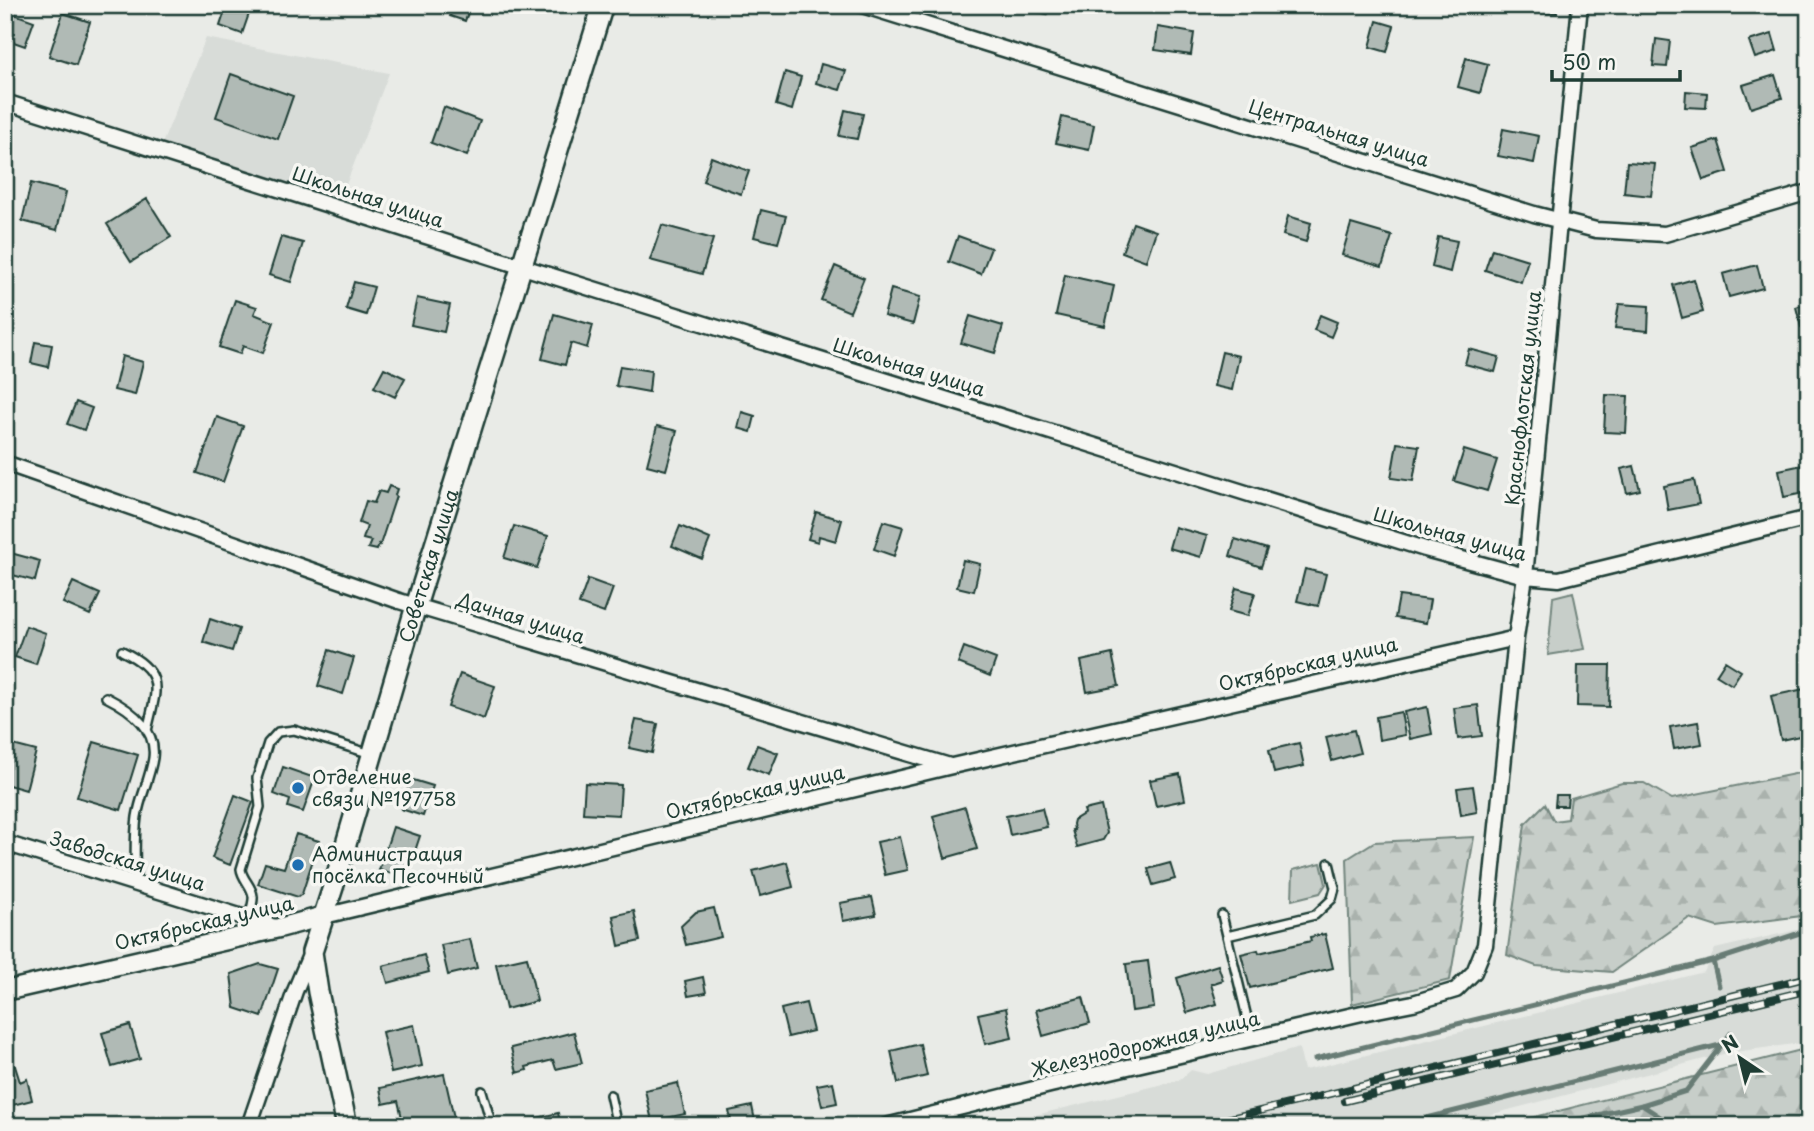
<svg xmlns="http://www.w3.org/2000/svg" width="1814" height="1131" font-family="'Playpen Sans',sans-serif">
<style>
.built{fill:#d8dcd8}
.forest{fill:url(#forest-firs);stroke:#73867e;stroke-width:2}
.park{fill:#c7cec9;stroke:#73867e;stroke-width:2}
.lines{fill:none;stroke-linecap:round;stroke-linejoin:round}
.stream{stroke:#687c75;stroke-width:5}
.building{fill:#b0bab5;stroke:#1f3d34;stroke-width:2}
.service-casing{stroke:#1f3d34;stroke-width:12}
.minor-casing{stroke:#1f3d34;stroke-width:19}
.tertiary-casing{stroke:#1f3d34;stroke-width:23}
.secondary-casing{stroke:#1f3d34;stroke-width:24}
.service{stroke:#f6f6f2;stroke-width:7}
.minor{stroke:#f6f6f2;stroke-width:14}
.tertiary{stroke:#f6f6f2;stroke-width:18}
.secondary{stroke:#f6f6f2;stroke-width:19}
.rail-casing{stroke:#1f3d34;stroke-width:8}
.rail{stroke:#f6f6f2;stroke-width:5;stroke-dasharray:16;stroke-linecap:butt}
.poi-dot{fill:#1f6fb2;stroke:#f6f6f2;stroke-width:2.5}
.labels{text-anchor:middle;stroke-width:7;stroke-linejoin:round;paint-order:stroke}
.street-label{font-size:19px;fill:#1f3d34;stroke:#f6f6f2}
.poi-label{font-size:19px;fill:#1f3d34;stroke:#f6f6f2;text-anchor:start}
</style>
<defs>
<pattern id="forest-firs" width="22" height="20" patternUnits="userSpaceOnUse" patternTransform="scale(1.75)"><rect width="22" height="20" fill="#c7cec9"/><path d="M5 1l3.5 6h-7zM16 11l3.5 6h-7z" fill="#aab2ad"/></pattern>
</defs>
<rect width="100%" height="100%" fill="#e9ebe7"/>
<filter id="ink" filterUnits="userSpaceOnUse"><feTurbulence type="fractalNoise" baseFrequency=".0143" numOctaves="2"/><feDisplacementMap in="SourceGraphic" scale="14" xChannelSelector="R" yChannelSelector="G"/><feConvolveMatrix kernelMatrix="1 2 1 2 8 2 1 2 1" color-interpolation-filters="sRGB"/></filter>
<g filter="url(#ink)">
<path class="built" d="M206,38L389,73L337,208L159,151Z
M1809,927V1042L1727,1053L1447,1126H990L1180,1080L1191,1070L1207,1074L1299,1048L1304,1070L1314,1068L1704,972L1715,949Z"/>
<path class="forest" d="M1809,771V915L1717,927L1689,918L1612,972L1536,966L1507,955L1525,824L1545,804L1554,821L1568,819L1571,798L1622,783H1644L1672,799Z
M1474,837L1450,980L1352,1004L1347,859L1374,842Z
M1809,1048V1126H1499Z"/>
<path class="park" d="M1573,592L1585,649L1548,655L1553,597Z
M1321,863L1326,884L1320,893L1292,900L1293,870Z"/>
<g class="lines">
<path class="stream" d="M1713,961L1719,986
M1315,1059L1713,961L1809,930
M1642,1105L1674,1126
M1427,1118L1720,1045
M1549,1126L1642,1105L1686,1091L1731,1033"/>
</g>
<path class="building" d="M227,5H252L242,34L220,26Z
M453,5H471L465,21L450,16Z
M1025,5H1049L1047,14L1024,9Z
M1533,5H1556L1557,13H1533Z
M6,11L34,21L25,46L5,39Z
M63,13L90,22L76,65L49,56Z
M1377,21L1394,26L1387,52L1370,47Z
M1158,27L1194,33L1191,55L1155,50Z
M1772,34L1777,51L1755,58L1749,41Z
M1656,39L1670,41L1667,67L1653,66Z
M1466,58L1488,64L1480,93L1458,87Z
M821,64L846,71L840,90L816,83Z
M785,72L801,77L792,110L776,105Z
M231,74L293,96L278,139L216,117Z
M1775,75L1782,98L1751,108L1743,85Z
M1686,91L1707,93L1706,108L1685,107Z
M444,107L480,121L467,156L431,143Z
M845,110L863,114L857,139L839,136Z
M1062,117L1094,125L1089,150L1056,143Z
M1809,117V147L1800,120Z
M1503,129L1539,136L1534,163L1498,156Z
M1718,140L1728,172L1703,180L1692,148Z
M711,157L749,171L741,194L703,181Z
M1627,162L1655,164L1651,196L1624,193Z
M31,183L66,192L57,230L22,221Z
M147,199L171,237L131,262L107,224Z
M761,210L786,216L778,243L754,237Z
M1288,216L1311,223L1306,242L1283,235Z
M1133,223L1156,231L1146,261L1122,252Z
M1351,224L1392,236L1382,267L1342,255Z
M662,225L713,239L702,274L650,260Z
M958,236L991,248L981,274L949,262Z
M281,237L303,243L291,282L269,275Z
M1438,237L1457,241L1450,272L1432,267Z
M1492,249L1528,260L1521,282L1485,270Z
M1757,265L1763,288L1729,297L1723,274Z
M835,266L864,278L850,312L821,300Z
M1065,275L1114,286L1105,326L1056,315Z
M1694,279L1703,312L1682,318L1673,285Z
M354,282L374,287L366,315L346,309Z
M891,289L920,297L913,324L884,316Z
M417,298L450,305L444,332L411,325Z
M235,300L257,307L254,314L274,322L263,353L243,346L240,354L219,347Z
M1809,303V325L1801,327L1796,307Z
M1619,304L1649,306L1648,331L1615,328Z
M554,314L593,325L587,348L571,343L565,365L542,359Z
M1320,315L1337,322L1331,337L1314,330Z
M970,316L1003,326L995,353L961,343Z
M35,342L52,345L48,367L31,363Z
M1469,349L1499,357L1495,372L1465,364Z
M1222,352L1239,356L1232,390L1214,386Z
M122,356L143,362L135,395L114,390Z
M620,366L651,371L649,392L616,386Z
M384,368L405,378L395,397L374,387Z
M1606,395L1628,396L1626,433L1604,432Z
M76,402L92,408L84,430L67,424Z
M742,412L755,416L751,432L738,428Z
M217,417L243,426L223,482L197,473Z
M657,426L677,431L666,470L647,465Z
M1397,443L1419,446L1413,481L1391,478Z
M1464,450L1497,460L1487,491L1454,481Z
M1807,464L1809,492L1784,497L1779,470Z
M1634,466L1640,490L1627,493L1621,469Z
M1694,480L1699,504L1668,510L1664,486Z
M389,486L397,489L395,495L396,496L380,545L379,544L377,550L368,548L371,541L363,539L367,526L359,523L366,501L374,503L379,491L386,493Z
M816,512L842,520L836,541L819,536L818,542L808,539Z
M883,521L903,527L894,556L874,549Z
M514,526L548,536L537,568L504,558Z
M680,526L710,539L702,559L672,546Z
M1175,527L1207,536L1201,557L1169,548Z
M1235,539L1267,549L1261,567L1230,556Z
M7,552L40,561L35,581L5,573Z
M963,560L980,564L974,591L957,587Z
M1305,569L1326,574L1318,606L1297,601Z
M588,579L613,588L604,613L579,604Z
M73,582L100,594L90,615L63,603Z
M1236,588L1255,593L1248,616L1229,611Z
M1399,596L1430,600L1426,623L1395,618Z
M210,619L239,629L232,651L203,642Z
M26,626L46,633L36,664L15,657Z
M964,647L996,659L990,676L958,663Z
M329,650L354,658L343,694L318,686Z
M1112,654L1119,686L1087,692L1081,661Z
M1725,661L1741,671L1732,685L1716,675Z
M1578,665H1610L1609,707L1577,706Z
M460,674L495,686L484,719L448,707Z
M1809,688V734L1781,740L1771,696Z
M1478,705L1482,736L1458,739L1454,708Z
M1427,707L1432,734L1410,739L1404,712Z
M1401,712L1405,735L1379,740L1376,717Z
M636,720L658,724L652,753L629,748Z
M1698,722L1702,744L1674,749L1670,727Z
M1354,730L1360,753L1332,761L1326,737Z
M94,742L138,755L121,810L77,797Z
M5,743L36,751L26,790L5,784Z
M1299,743L1304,766L1274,773L1269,750Z
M757,745L778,753L769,775L748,767Z
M283,767L315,778L303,812L288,807L290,800L274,794Z
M1180,774L1185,800L1156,806L1150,780Z
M410,779L433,786L423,816L401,809Z
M585,783L621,785L619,815L583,813Z
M1473,786L1477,812L1461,815L1457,788Z
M235,795L253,802L230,865L212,858Z
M1556,795H1568L1567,806H1555Z
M1101,806L1107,833L1103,840L1077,847L1072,830H1074L1073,824L1074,820L1085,813L1084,810Z
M965,807L977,849L945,858L933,816Z
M1042,808L1047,827L1010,835L1006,816Z
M393,827L420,836L406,878L379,870Z
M296,834L319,841L302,894L298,897L258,884L265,863L284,868Z
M900,837L908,870L885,875L877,842Z
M787,862L793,887L760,896L753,871Z
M1170,863L1175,879L1153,885L1148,869Z
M872,897L876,915L843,921L840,903Z
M714,908L721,937L686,945L681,926L696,912Z
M634,911L640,941L619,946L613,916Z
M1325,934L1333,968L1250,988L1241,954L1258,950L1259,953L1263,952L1311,941L1310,937Z
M470,939L477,968L448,975L441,945Z
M424,955L429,972L388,983L383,966Z
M527,957L537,1001L506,1009L496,964Z
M1148,961L1154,1008L1132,1011L1126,964Z
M260,964L278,969L262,1017L235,1008L231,974Z
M1218,965L1223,980L1211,984L1217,1004L1187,1013L1177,978Z
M703,977L706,993L688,996L685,981Z
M1083,997L1090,1023L1043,1036L1036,1010Z
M806,1003L813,1031L788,1037L781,1009Z
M1006,1008L1012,1038L985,1044L978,1014Z
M130,1025L140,1059L112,1067L102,1033Z
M414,1025L422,1066L391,1073L382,1032Z
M574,1032L582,1063L556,1069L553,1060L526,1067L527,1070L517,1073L511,1048Z
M920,1044L927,1076L898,1083L891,1051Z
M15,1066L20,1082L27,1079L32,1100L5,1107V1068Z
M444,1074L455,1122L438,1126H404L398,1101L383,1104L380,1088Z
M833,1082L837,1103L822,1106L817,1085Z
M678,1083L685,1114L652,1121L645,1090Z
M752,1106L755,1121L732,1126L729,1111Z
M558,1113L561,1126H508V1125Z"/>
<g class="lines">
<defs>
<path id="service" d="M122,651C167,673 156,690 147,731
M106,697C130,709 157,728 153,758C150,778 140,797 137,817C134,839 135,861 136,883
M1222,915L1252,1038
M248,919C250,912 254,902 253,896C252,886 242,879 241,869L260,807L257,778L268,743L278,732L294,730L371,754
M1227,936L1315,915L1332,899L1335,888L1329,863
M482,1091L492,1126
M610,1095L617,1126"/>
<path id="minor" d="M862,5L1534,214L1596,230L1665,234L1809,192
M5,102L523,267L1425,549L1525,576L1559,579L1809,518
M5,463L399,601L950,766
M5,843L278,928
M324,916L952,766L1516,638
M249,1126L295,991L311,953
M886,1126L1050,1085L1362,1013L1413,1003L1456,990L1474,972L1485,945L1516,638L1525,576L1580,5"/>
<path id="tertiary" d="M5,991L279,928L324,916"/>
<g id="secondary">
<path id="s1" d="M347,1126L318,992L312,952L336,878L416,606L603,5"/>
</g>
</defs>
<use href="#service" class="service-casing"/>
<use href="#minor" class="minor-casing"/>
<use href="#tertiary" class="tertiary-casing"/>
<use href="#secondary" class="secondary-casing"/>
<use href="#service" class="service"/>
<use href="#minor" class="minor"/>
<use href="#tertiary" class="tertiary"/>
<use href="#secondary" class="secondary"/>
<defs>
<path id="rail" d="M1345,1101L1809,990
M1198,1126L1809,977"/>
</defs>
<use href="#rail" class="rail-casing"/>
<use href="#rail" class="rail"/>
</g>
</g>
<g class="poi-dot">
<circle cx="298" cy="788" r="7"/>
<circle cx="298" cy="865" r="7"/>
</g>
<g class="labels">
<g class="street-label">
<text transform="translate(1339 133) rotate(17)" y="7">Центральная улица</text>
<text transform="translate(368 197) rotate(18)" y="7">Школьная улица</text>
<text transform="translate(909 367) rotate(17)" y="7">Школьная улица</text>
<text transform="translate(1523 398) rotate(-84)" y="7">Краснофлотская улица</text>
<text transform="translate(1450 534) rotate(15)" y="7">Школьная улица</text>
<text dy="7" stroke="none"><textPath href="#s1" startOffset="581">Советская улица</textPath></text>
<text transform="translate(521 618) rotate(17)" y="7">Дачная улица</text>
<text transform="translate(1308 664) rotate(-13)" y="7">Октябрьская улица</text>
<text transform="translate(755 792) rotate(-13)" y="7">Октябрьская улица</text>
<text transform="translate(128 861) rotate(17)" y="7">Заводская улица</text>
<text transform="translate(204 923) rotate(-13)" y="7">Октябрьская улица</text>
<text transform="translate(1145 1044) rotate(-13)" y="7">Железнодорожная улица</text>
</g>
<g class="poi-label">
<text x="312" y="784">Отделение<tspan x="312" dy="22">связи №197758</tspan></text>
<text x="312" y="861">Администрация<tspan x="312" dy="22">посёлка Песочный</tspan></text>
</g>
</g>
<rect width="1814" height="1131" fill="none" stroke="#f6f6f2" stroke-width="28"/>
<rect x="14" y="14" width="1786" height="1103" fill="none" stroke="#1f3d34" stroke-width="2.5" filter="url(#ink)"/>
<g transform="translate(1740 1058) rotate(325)" stroke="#f6f6f2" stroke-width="5" paint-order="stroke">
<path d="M0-5L12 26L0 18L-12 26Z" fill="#1f3d34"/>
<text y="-10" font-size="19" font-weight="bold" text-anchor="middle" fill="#1f3d34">N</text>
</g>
<path d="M1552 70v10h128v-10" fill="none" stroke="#1f3d34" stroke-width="3.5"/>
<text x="1562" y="70" font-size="21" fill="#1f3d34" stroke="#f6f6f2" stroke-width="5" paint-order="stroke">50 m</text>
</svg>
